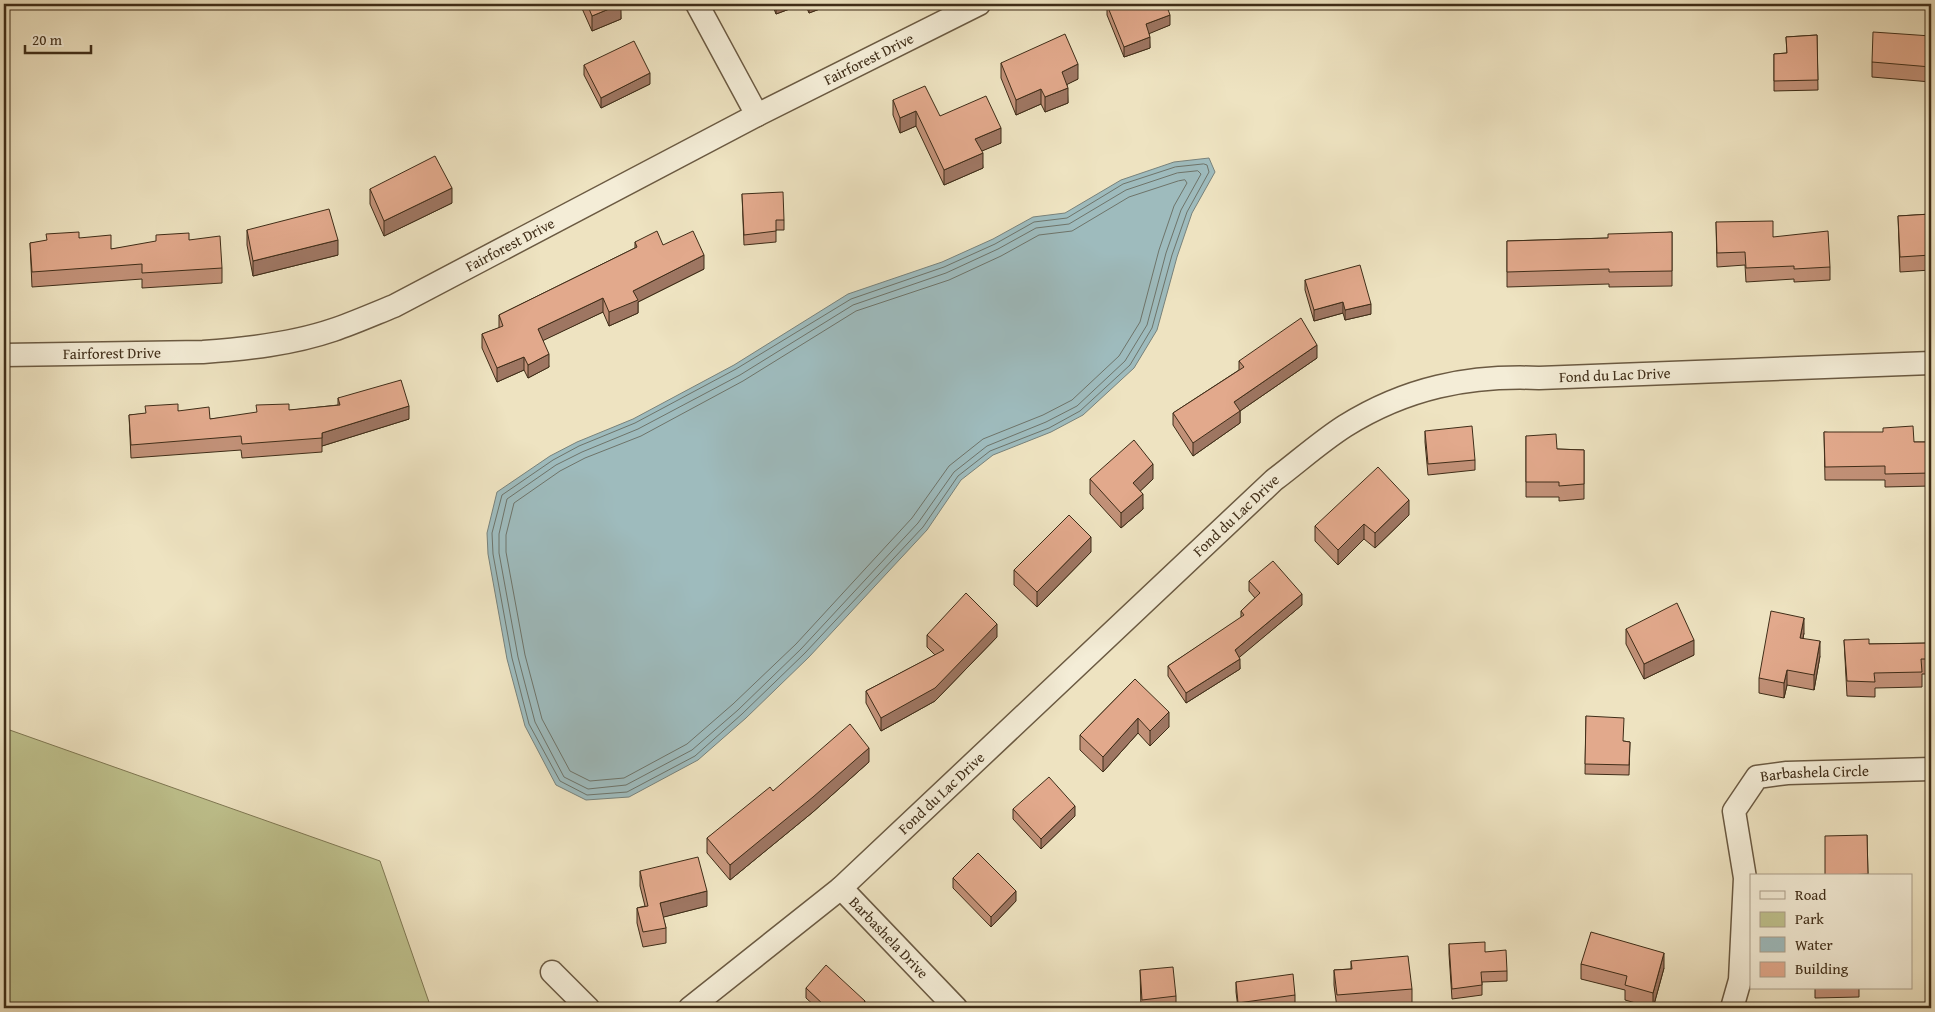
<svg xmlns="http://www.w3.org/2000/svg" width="1935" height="1012" font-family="'Gentium Book Plus',serif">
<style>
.green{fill:#bfc28e;stroke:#7f7853}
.water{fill:#9ebbbd;stroke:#78827b}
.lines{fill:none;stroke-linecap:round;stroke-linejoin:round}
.shore{stroke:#6e746a;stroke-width:1}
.street-casing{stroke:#6b5a42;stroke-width:25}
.street{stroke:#f4edd7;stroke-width:22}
.wall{fill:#c29178;stroke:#3f2d18}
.shaded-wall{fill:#9e7662;stroke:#3f2d18}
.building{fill:#e2a98c;stroke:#3f2d18}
.labels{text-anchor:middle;stroke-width:4;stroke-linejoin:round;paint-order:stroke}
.street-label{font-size:15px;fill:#3f2d18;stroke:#f4edd7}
</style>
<rect width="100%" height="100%" fill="#eee3c1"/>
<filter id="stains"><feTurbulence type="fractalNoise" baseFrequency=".004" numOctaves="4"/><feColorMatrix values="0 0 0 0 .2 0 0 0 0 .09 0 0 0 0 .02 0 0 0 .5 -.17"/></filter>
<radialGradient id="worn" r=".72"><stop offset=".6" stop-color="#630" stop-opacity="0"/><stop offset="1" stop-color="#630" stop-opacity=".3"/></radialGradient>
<path class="green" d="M4,728L380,861L431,1008H4Z"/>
<path class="water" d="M1209,158L1215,172L1192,213L1177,257L1157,330L1134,368L1083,415L1051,432L993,455L961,480L927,530L809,657L746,718L698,760L629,797L586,800L556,785L525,726L507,659L488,554L487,533L497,492L550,456L577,442L633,419L734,365L848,294L942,262L993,239L1033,217L1065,213L1121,180L1174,162Z"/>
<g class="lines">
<path class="shore" d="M1204,164L1207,165L1209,172L1187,212L1172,255L1152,328L1130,365L1080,411L1049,428L990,451L958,476L923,527L805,653L742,714L695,756L627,792L587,795L560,781L529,724L512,658L493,554L492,533L502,495L553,460L579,446L635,423L736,369L851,299L944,267L995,244L1034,222L1067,218L1123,184L1175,167Z
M1198,171L1201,174L1181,210L1166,253L1147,325L1125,361L1077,406L1046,422L987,446L954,472L918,523L801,649L738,710L692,750L626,785L588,789L564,777L535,722L518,657L499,553V534L507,499L556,465L582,452L638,429L740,375L853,305L946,273L998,249L1036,228L1069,224L1126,190L1177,173Z
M1185,180L1187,183L1174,206L1159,250L1140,322L1119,356L1072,400L1043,415L983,439L949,466L912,518L796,644L733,704L687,744L624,778L590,781L570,771L542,719L525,655L506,552V535L514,503L560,471L585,458L641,436L743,381L856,311L949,280L1001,256L1039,235L1072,231L1129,197L1178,181Z"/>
<defs>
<g id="street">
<path d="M697,4L757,115"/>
<path id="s1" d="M4,355L203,352C247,349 292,344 333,330C354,323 374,314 394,306L757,115L979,4"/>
<path id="s2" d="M841,888L956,1008"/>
<path d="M552,972L588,1008"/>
<path id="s3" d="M690,1008L841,888L1274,480C1298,462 1320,442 1345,426C1406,388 1468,375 1539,378L1931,363"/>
<path id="s4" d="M1732,1008L1740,980L1745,878L1734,811L1757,777L1787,773L1931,769"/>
</g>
</defs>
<use href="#street" class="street-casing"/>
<use href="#street" class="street"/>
</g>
<path class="wall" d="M580,4H620L621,19L592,31Z
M772,4H803L776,14Z
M805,4H833L809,13Z
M1107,5L1170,25L1149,33L1150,48L1124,57L1107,15Z
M1817,35L1818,90L1774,91V54L1787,53L1786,37Z
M1931,36V82L1872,77V62Z
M1001,63L1078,79L1067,84L1068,103L1045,112L1041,104L1016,115L1001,78Z
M584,65L650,84L601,108L584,75Z
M893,100L940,116L1001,143L981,151L983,168L944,185L916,126L900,133L893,115Z
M370,189L452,203L384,236L370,204Z
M742,194L784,220V230H776V242L744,245Z
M1931,214V270L1900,272L1898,216Z
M1716,222L1773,237L1830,267V280L1794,282V279L1746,282L1745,265L1717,267Z
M247,230L338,255L253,276L247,245Z
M1672,232V286L1609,287V284L1507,287V241L1608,238Z
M79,238L111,249L189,240L222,268V283L142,288V279L32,287L30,243Z
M635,242L663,245L704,269L638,302V313L609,326L603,312L543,340L549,367L528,378L524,370L497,382L482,348V334L499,328V315L635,248Z
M1305,280L1371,314L1345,320L1343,313L1314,321L1305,290Z
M1317,358L1240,411V423L1193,456L1173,425V413L1239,370V361Z
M338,398L409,419L322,446V452L242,458L241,450L131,458L129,415L178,411L210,419L338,405Z
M1425,431L1475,460V470L1428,475L1425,442Z
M1824,432L1914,442H1931V486L1885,487V480H1825Z
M1526,436L1557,449L1584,450V499L1559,501V497H1526Z
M1090,479H1153L1140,491L1143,509L1121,528L1090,494Z
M1409,515L1375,548L1364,539L1338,565L1315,541V526Z
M1091,552L1037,607L1014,585V570Z
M1249,581L1302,605L1239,657L1240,669L1186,703L1168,676V666L1241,618V611L1255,598L1249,591Z
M1626,629L1694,655L1644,679L1626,644Z
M1804,633L1803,638L1820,656L1814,690L1787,685L1784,698L1759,693V678Z
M927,635L997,637L935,701L881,731L866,703V691L935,655L927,647Z
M1844,640L1869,644L1931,643V674H1922V687L1875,688V697L1847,696Z
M1135,679L1169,727L1150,746L1138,733L1103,772L1080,750V735Z
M1586,716L1623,741L1630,742L1629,775L1585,774Z
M869,762L813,812L730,880L707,853V838L773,791Z
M1013,809L1075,816L1041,849L1013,819Z
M1867,835L1868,876H1825Z
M640,871L707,906L663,917L666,928V943L643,947L637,923V908L645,906L640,886Z
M953,878L1016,901L991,927L953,888Z
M1449,944L1485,952L1507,971V981L1482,982V995L1452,999L1449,954Z
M1351,961L1412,989V1004L1357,1008H1337L1334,985V970L1351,969Z
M1581,964L1664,968L1653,1008L1625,1000V990L1581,979Z
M1140,970L1176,996V1007L1160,1008H1141Z
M1236,982L1295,995V1005L1274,1008H1238L1236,992Z
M806,988L865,1008H817L806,998Z
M1815,988H1859V997L1815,998Z"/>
<path class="shaded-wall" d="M621,4V19L592,31V16Z
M776,4H803L776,14Z
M809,4H833L809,13Z
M1170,15V25L1146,35V24Z
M1150,37V48L1124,57V47Z
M1078,64V79L1062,87V72Z
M650,73V84L601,108V98Z
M1068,88V103L1045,112V97Z
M1041,89V104L1016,115V100Z
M916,111V126L900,133V118Z
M1001,128V143L975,154V139Z
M983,153V168L944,185V170Z
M452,188V203L384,236V221Z
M338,240V255L253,276V261Z
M704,255V269L638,302V313L609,326V312L633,291Z
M603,298V312L538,343V329Z
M1343,302V313L1314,321V310Z
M1371,304V314L1345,320V310Z
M1317,345V358L1240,411V423L1193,456V443L1234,402Z
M549,354V367L528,378V365Z
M524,357V370L497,382V368Z
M409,406V419L322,446V433Z
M1153,464V479L1133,498V483Z
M1143,494V509L1121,528V513Z
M1409,500V515L1375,548V533Z
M1364,524V539L1338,565V550Z
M1091,537V552L1037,607V592Z
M1302,594V605L1235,661V650Z
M1804,618V633L1800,653V638Z
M997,624V637L935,701L881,731V718Z
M1694,640V655L1644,679V664Z
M1820,641V656L1814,690V675Z
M1240,659V669L1186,703V693Z
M1787,670V685L1784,698V683Z
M1169,712V727L1150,746V731Z
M1138,718V733L1103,772V757Z
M869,748V762L813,812L730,880V865Z
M1075,806V816L1041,849V839Z
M707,891V906L660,918V903Z
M1016,891V901L991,927V917Z
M1664,953V968L1653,1008V993Z
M865,1001V1008H858Z
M838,1003V1008H833Z"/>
<path class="building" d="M587,4H621L592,16Z
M1110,4H1166L1170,15L1146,24L1150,37L1124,47L1107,5Z
M1873,32L1931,36V67L1872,62Z
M1065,34L1078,64L1062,72L1068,88L1045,97L1041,89L1016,100L1001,63Z
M1817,35L1818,80L1774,81V54L1787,53L1786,37Z
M634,41L650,73L601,98L584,65Z
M925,86L940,116L986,96L1001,128L975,139L983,153L944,170L916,111L900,118L893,100Z
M435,156L452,188L384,221L370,189Z
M783,192L784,220H776V231L744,235L742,194Z
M329,209L338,240L253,261L247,230Z
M1931,214V255L1900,257L1898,216Z
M1773,221V237L1828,231L1830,267L1794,269V266L1746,268L1745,252L1717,253L1716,222Z
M657,231L663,245L693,231L704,255L633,291L638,300L609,312L603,298L538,329L549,354L528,365L524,357L497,368L482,334L503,326L499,315L637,247L635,242Z
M79,232V238L111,235V249L156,241V235L189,233V240L220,236L222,268L142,273V264L32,272L30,243L47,240L46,234Z
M1672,232V271L1609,272V269L1507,272V241L1608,238V234Z
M1360,265L1371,304L1345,310L1343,302L1314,310L1305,280Z
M1301,318L1317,345L1234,402L1240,411L1193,443L1173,413L1244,367L1239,361Z
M401,380L409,406L322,433V438L242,444L241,436L131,445L129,415L146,413L145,406L178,404V411L209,407L210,419L257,412L256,405L289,404V410L340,405L338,398Z
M1472,426L1475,460L1428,464L1425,431Z
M1913,426L1914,442H1931V473L1885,474V466L1825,467L1824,432H1883V428Z
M1556,434L1557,449L1584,450V484L1559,486V482H1526V436Z
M1134,440L1153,464L1133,483L1143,494L1121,513L1090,479Z
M1378,467L1409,500L1375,533L1364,524L1338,550L1315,526Z
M1069,515L1091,537L1037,592L1014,570Z
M1273,561L1302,594L1235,650L1240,659L1186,693L1168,666L1244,615L1241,611L1260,593L1249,581Z
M966,593L997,624L935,688L881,718L866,691L944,650L927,635Z
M1677,603L1694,640L1644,664L1626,629Z
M1771,611L1804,618L1800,638L1820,641L1814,675L1787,670L1784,683L1759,678Z
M1869,639V644L1931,643V659H1921L1922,672L1874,673L1875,682L1847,681L1844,640Z
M1135,679L1169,712L1150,731L1138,718L1103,757L1080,735Z
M1586,716L1624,718L1623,741L1630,742L1629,765L1585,764Z
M850,724L869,748L813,797L730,865L707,838L770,787L773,791Z
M1049,777L1075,806L1041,839L1013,809Z
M1867,835L1868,874L1825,876V836Z
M978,853L1016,891L991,917L953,878Z
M698,857L707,891L660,903L666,928L643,932L637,908L648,906L640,871Z
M1591,932L1664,953L1653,993L1625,985L1627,976L1581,964Z
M1485,942V952L1506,950L1507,971L1481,972L1482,985L1452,989L1449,944Z
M1408,956L1412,989L1337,995L1334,970L1352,969L1351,961Z
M826,965L865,1001L858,1008H844L838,1003L833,1008H827L806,988Z
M1173,967L1176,996L1142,1000L1140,970Z
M1293,974L1295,995L1238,1003L1236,982Z"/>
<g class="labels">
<g class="street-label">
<text dy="5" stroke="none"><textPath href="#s1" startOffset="932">Fairforest Drive</textPath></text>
<text dy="5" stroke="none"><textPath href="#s1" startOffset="528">Fairforest Drive</textPath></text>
<text dy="5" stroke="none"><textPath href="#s1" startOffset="108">Fairforest Drive</textPath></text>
<text dy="5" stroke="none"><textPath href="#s3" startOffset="1156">Fond du Lac Drive</textPath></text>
<text dy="5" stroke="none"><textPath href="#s3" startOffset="736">Fond du Lac Drive</textPath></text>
<text dy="5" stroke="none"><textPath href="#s4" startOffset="298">Barbashela Circle</textPath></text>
<text dy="5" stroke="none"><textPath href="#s3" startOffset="331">Fond du Lac Drive</textPath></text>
<text dy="5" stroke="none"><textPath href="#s2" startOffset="69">Barbashela Drive</textPath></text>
</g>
</g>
<rect width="1935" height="1012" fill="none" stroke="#eee3c1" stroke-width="20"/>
<rect x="5" y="5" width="1925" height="1002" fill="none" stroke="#3f2d18" stroke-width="2.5"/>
<rect x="10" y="10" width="1915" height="992" fill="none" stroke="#3f2d18"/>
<rect x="1750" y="874" width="162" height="115" fill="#f4edd7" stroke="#aca08b"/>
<rect x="1760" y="891" width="25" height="8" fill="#f4edd7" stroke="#aca08b"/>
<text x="1795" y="900" font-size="15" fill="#3f2d18">Road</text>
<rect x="1760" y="912" width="25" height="15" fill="#bfc28e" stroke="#aca08b"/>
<text x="1795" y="924" font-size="15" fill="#3f2d18">Park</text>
<rect x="1760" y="937" width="25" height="15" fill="#9ebbbd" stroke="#aca08b"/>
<text x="1795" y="950" font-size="15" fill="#3f2d18">Water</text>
<rect x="1760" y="962" width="25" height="15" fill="#e2a98c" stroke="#aca08b"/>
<text x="1795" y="974" font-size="15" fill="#3f2d18">Building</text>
<path d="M25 45v8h66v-8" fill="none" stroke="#3f2d18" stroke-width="2.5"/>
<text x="32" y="45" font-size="15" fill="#3f2d18" stroke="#f4edd7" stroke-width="4" paint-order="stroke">20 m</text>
<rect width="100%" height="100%" filter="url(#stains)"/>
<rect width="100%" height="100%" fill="url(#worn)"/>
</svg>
